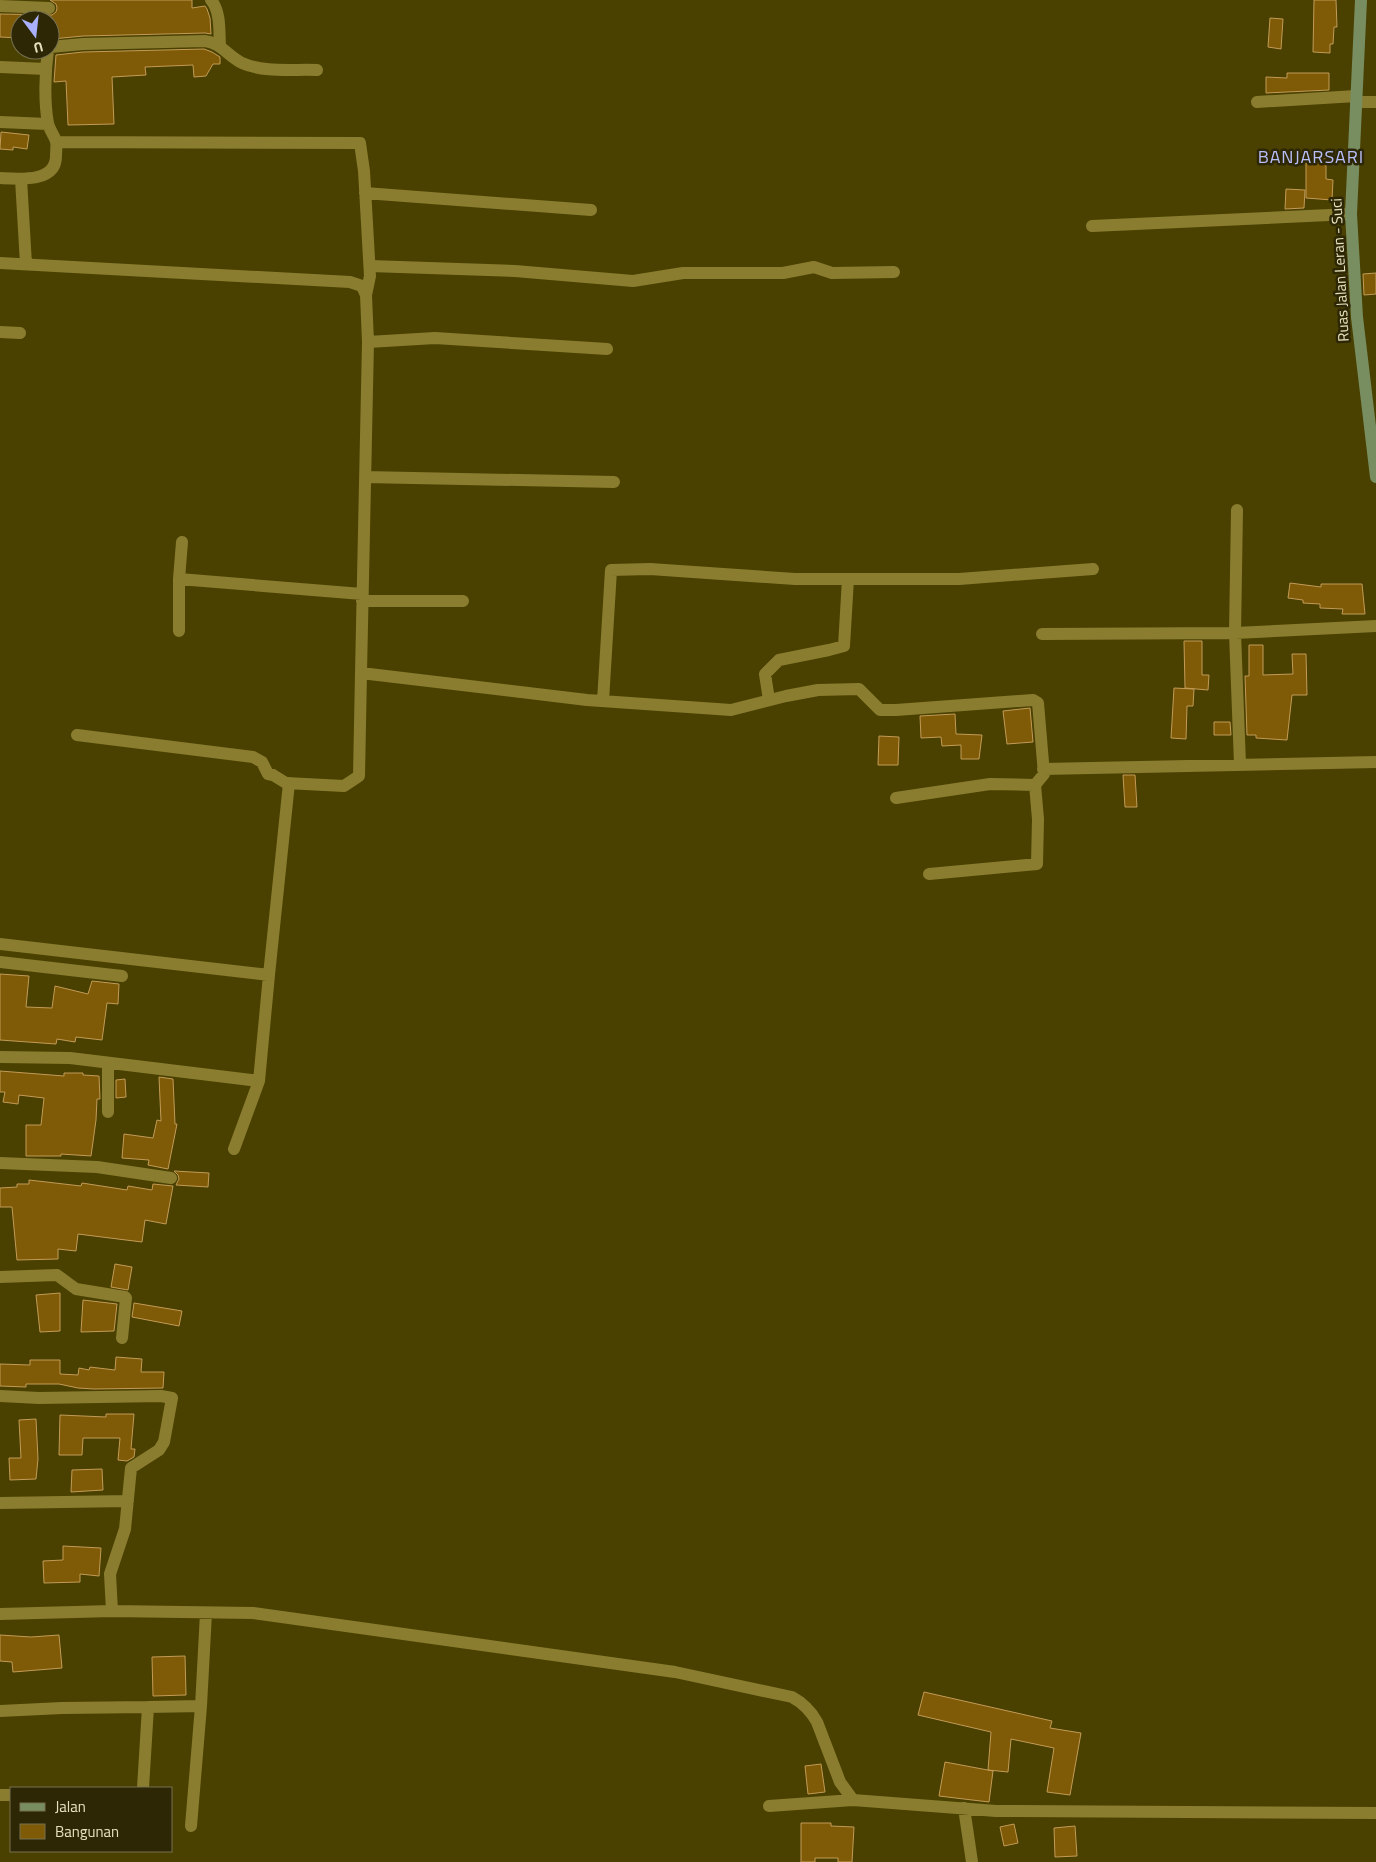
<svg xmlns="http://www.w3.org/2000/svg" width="1376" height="1862" font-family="'Titillium Web',sans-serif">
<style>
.building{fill:#7f5a07;stroke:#c29b57}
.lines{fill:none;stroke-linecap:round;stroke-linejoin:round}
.minor{stroke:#8a7d30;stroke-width:12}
.secondary{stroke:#788e61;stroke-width:12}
.labels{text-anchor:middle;stroke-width:5;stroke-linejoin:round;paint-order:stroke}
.street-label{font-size:15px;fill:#e6e1bc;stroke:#2d2706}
.quarter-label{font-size:18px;letter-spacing:1px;fill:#b8bef7;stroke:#2d2706}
</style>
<rect width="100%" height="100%" fill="#4a4100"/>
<path class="building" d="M50,0H192V8L205,6L207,9L210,18L211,34L205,33L83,36L52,39L51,20H20V38L0,37V14L52,15L56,12L57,8L56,4Z
M1314,0H1336L1337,27H1334L1333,44H1330V53L1313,52Z
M1270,18L1283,19L1281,49L1268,47Z
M204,49L212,52L220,57V64H213L206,76L194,77L193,65L145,67L146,75L112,77L114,124L68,125L66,81L54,82L56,55L83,52Z
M1287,73H1329V90L1266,93V77L1287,78Z
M1,132L29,135L27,149L13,147V150L0,149Z
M1306,155H1326V179L1333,180L1332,200L1306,198Z
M1286,189L1305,190L1304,208L1285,209Z
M1376,273V294L1364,295L1363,274Z
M1290,583L1321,587V584H1362L1365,614H1342L1343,609L1320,608V604L1303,603V600L1288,598Z
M1184,641H1202V675H1209L1208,690L1185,688Z
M1249,645H1263V675L1293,674L1292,654H1306L1307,695H1292L1287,740L1256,738V735H1247L1245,676H1249Z
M1174,688L1194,689L1193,706H1187L1186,739L1171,738Z
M1030,708L1033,742L1007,744L1003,711Z
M955,714L956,734L982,735L979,759H961V745L942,746L941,737L921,738L920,716Z
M1214,722H1230L1231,735H1214Z
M879,736L899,737L898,765H878Z
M1123,775H1135L1137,807H1125Z
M0,974L29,976L26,1007L52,1008L55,986L88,994L92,981L119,984L118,1004L107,1003L102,1040L76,1037L75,1042L57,1039L56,1044L0,1040Z
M0,1071L64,1076V1073H83V1075L99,1076L100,1099H97L96,1120L91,1156L61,1154V1156H26V1125H41L44,1098L19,1095L18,1104L3,1102L5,1092H0Z
M159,1077L173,1079L175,1124H177L168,1169L148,1165L149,1160L122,1158L124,1134L153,1138L157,1120L161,1121Z
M125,1079L126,1097L116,1098V1080Z
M174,1171L209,1173L208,1187L176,1185L179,1179L178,1175Z
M29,1180L81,1186L82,1183L127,1190L128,1186L152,1190L153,1184L173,1186L166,1224L145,1220L142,1242L78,1234L76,1251L58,1249V1259L17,1260L12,1207H0V1188L17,1187V1184H29Z
M115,1264L132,1267L128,1290L111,1287Z
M60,1293V1331L40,1332L36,1295Z
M83,1300L117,1304L114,1331L81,1332Z
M134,1303L182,1311L179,1326L132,1317Z
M116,1357L142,1359L141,1372H164L163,1388L94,1389L78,1388L59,1384H26V1387L0,1386V1364L30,1365V1360H60V1374L78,1375L79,1368L89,1370L90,1367L115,1370Z
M106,1414H134L131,1449H135L134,1457L127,1461L118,1460L120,1438H83L82,1455H59L60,1415L106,1417Z
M36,1419L38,1459L36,1479L10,1480L9,1458H21L19,1420Z
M102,1469L103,1490L71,1492L72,1470Z
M63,1546L101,1548L99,1576L80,1574V1582L44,1583L43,1561L63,1560Z
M0,1635L31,1637L59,1635L62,1668L13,1672L12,1662L0,1661Z
M185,1656L186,1695L153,1696L152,1657Z
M924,1692L1052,1721L1050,1728L1081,1733L1070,1795L1047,1792L1054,1748L1011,1739L1008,1772L988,1770L991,1732L918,1715Z
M945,1762L993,1771L989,1802L939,1796Z
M821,1764L825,1792L808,1794L805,1766Z
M801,1823H831V1826L854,1827L852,1862H838V1858H815V1862H801Z
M1014,1824L1018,1843L1004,1846L1000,1827Z
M1075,1826L1077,1856L1055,1857L1054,1828Z"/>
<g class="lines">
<path class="minor" d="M211,0C221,12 219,31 220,46
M0,6L49,8
M50,47L83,44L205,41C221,43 228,56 242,63C264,73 293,69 317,70
M0,67L46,69
M1257,102L1356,96
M1356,102H1376
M0,122L48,124
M56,142L360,143L364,171L370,276L366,295
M0,178C19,179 56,183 56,156C56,151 57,145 56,141C54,135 49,129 48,123C44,102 45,71 48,50
M21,179L26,264
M365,193L591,210
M1092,226L1351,214
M0,263L350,282L362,286L366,295L368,342L361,673
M370,266L515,271L633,281L683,273H783L814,267L832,273L894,272
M0,332L20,333
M368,342L435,338L607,349
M365,477L614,482
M1237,510L1235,633L1240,764
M179,579L182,542
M362,601H463
M179,631V579L362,594
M1042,634L1235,633L1376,626
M769,700L765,674L779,660L829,650L844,646L848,579
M603,701L611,570L650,569L795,579H959L1093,569
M77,735L253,757L262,762L268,774L273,775L286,783L344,786L359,776L361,673L587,700L731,710L786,696L818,690L859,689L880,710H896L1033,700L1038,703L1044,774L1035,785L990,784L896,798
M1043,769L1376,762
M929,874L1037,864L1038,819L1035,785
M0,944L269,975L259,1081L234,1149
M0,962L122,976
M269,975L289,783
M0,1057L70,1058L259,1081
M108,1063V1112
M0,1163L97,1167L171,1178
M0,1277L57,1275L76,1289L125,1297L126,1298L122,1338
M0,1396L39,1398L161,1396L172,1398L164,1442L159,1450L131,1468L125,1529L110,1574L112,1611
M0,1503L128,1501
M0,1614L112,1611L253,1613L675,1672L792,1697C803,1703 811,1711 817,1722L840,1782L853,1800L996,1811L1376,1813
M148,1707L201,1706
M0,1711L62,1708L148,1707L143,1788
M0,1795H11
M769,1806L853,1800
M964,1808L972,1862
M191,1826L201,1706L206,1613"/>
<path class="secondary" d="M1361,0L1351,214L1357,317L1376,477"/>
</g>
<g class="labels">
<g class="street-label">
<text transform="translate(1340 270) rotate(-93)" y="5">Ruas Jalan Leran - Suci</text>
</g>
<g class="quarter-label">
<text x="1311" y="163">BANJARSARI</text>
</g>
</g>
<rect x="10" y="1787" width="162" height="65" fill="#2d2706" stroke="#77714f"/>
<rect x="20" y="1803" width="25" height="8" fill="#788e61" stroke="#77714f"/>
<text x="55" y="1812" font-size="15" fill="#e6e1bc">Jalan</text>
<rect x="20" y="1824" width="25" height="15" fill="#7f5a07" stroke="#77714f"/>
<text x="55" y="1837" font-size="15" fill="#e6e1bc">Bangunan</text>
<g transform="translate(35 35) rotate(165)"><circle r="24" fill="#2d2706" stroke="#77714f"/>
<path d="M0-4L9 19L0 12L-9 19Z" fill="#aab0fb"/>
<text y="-8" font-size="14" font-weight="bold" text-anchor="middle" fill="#e6e1bc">U</text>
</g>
</svg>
